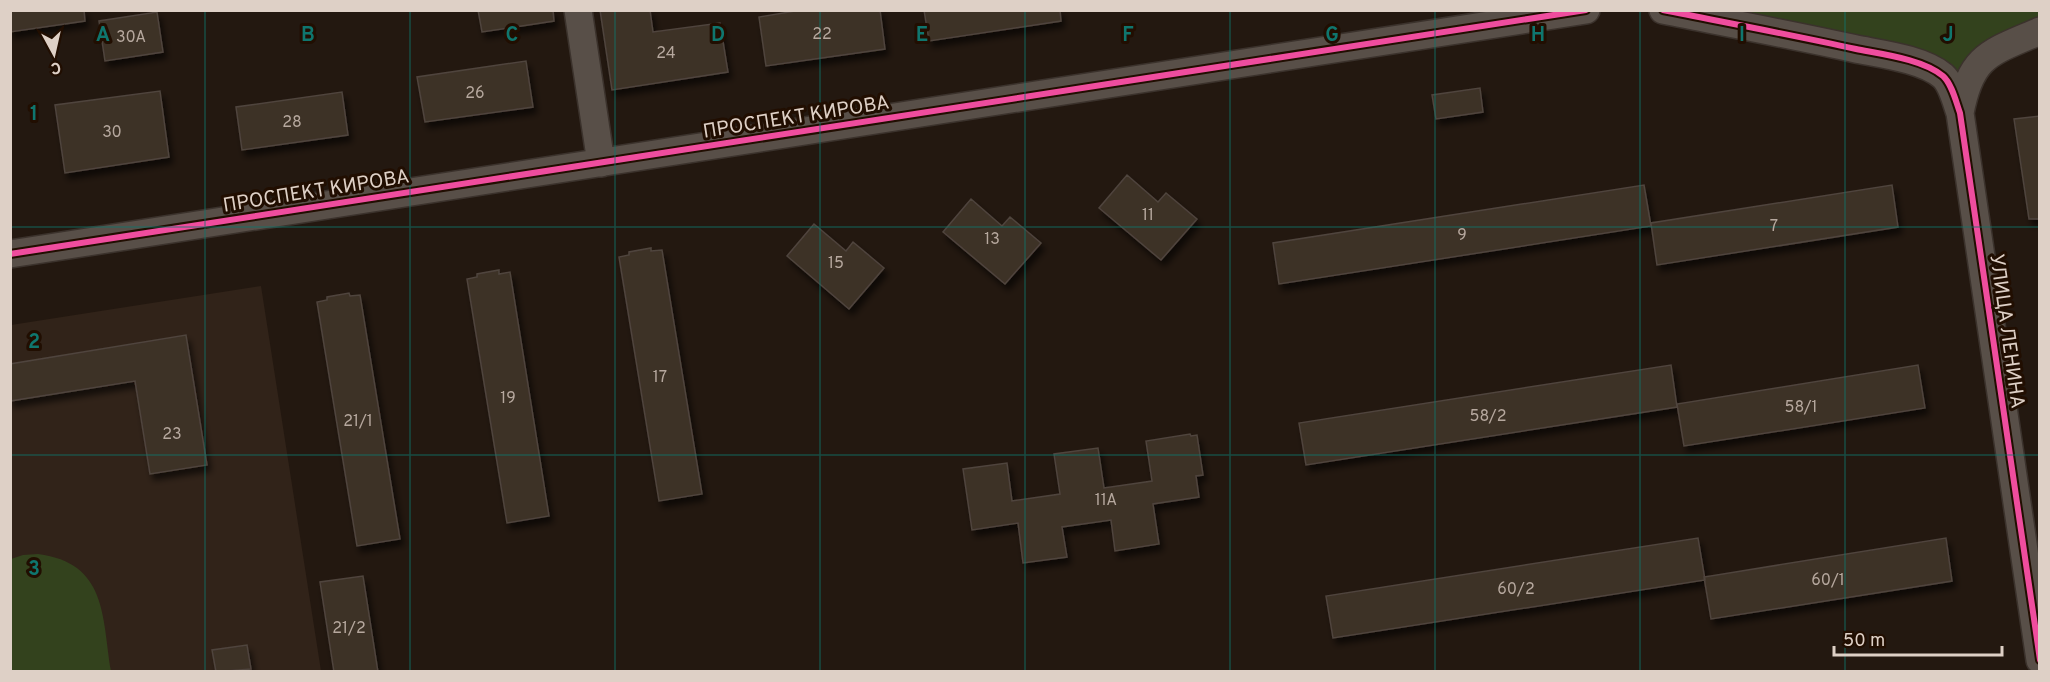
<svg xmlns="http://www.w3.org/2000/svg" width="2050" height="682" font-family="Overpass,sans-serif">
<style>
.education{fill:#312319}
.green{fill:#33421d}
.building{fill:#3d3128;stroke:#4f443d;stroke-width:1.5;filter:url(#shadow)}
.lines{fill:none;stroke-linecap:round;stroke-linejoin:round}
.minor-casing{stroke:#3b322c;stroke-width:30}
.minor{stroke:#584f48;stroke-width:27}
.cycleway-casing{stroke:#210e01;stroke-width:10}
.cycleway{stroke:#ef4d9e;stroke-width:6}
.grid{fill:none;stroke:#0f766e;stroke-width:1.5;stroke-opacity:0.55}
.labels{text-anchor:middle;stroke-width:6;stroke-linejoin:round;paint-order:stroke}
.number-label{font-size:16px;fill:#b6a89e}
.street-label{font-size:20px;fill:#ded0c6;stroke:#210e01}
.grid-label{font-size:20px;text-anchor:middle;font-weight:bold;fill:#0f766e;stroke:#210e01;stroke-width:6;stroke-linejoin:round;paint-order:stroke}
</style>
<defs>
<filter id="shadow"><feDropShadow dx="3.5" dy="6" stdDeviation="3" flood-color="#0009"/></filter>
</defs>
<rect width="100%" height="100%" fill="#231810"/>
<path class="education" d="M261,286L321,671L11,672V325Z"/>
<path class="green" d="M1663,11H2039V30L1972,73L1944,77Z
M38,554C107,563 102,616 111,671H11V559L23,555Z"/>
<path class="building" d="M10,10H84L85,21L10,32Z
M478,10H553L554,21L482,32Z
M600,10H650L653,32L720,23L728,72L612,90Z
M801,10H880L885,49L766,66L759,17Z
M924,10H1060L1061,21L929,41Z
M157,12L163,52L105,61L99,21Z
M526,61L533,107L425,122L417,77Z
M1480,88L1483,112L1436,119L1432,95Z
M160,91L169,157L65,173L55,105Z
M342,92L348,135L242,150L236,107Z
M2040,116V219H2029L2014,119Z
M1127,175L1158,202L1166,193L1197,219L1161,260L1099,208Z
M1644,185L1651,226L1279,284L1273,243Z
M1892,185L1898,227L1657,265L1651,223Z
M971,199L1002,226L1010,217L1041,243L1005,284L943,232Z
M814,224L846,251L853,242L884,268L849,309L787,256Z
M651,248V251L662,250L702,494L659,501L619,257L629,255V252Z
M499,270V274L510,272L549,516L507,523L467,279L477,277V274Z
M349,293L350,296L360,295L400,539L357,546L317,302L327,300V297Z
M186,335L207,465L150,474L135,381L10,401V364Z
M1671,365L1677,407L1306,465L1299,423Z
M1918,365L1925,408L1684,446L1677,404Z
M1190,434L1191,436L1197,435L1203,475L1196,476L1199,497L1153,504L1159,544L1115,551L1111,520L1062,527L1067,557L1023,563L1018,523L972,530L963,469L1007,463L1012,501L1060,494L1054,454L1098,448L1104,488L1152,481L1146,441Z
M1698,538L1705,580L1333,638L1326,596Z
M1946,538L1952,581L1711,619L1704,577Z
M363,576L378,672H334L320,582Z
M247,645L251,669L216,672L212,650Z"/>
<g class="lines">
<defs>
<path id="minor" d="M578,10L601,163
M1663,10C1728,23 1792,35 1856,49C1881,54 1923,59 1943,76C1952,84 1956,102 1960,113L2040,660
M1960,113C1971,55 1989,53 2040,31
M10,254L1586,10"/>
</defs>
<use href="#minor" class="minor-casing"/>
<use href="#minor" class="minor"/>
<defs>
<path id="cycleway" d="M1663,10C1728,23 1792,35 1856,49C1881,54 1923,59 1943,76C1952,84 1956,102 1960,113L2040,660
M10,254L1586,10"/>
</defs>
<use href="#cycleway" class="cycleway-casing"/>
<use href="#cycleway" class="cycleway"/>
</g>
<path class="grid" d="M205,10V672M410,10V672M615,10V672M820,10V672M1025,10V672M1230,10V672M1435,10V672M1640,10V672M1845,10V672M10,227H2040M10,455H2040"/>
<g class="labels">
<g class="number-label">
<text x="822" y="39">22</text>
<text x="131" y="42">30А</text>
<text x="666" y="58">24</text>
<text x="475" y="98">26</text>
<text x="292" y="127">28</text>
<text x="112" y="137">30</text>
<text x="1148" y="220">11</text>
<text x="1774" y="231">7</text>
<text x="1462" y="240">9</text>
<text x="992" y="244">13</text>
<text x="836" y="268">15</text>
<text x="660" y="382">17</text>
<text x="508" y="403">19</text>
<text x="1801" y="412">58/1</text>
<text x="1488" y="421">58/2</text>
<text x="358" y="426">21/1</text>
<text x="172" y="439">23</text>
<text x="1106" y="505">11А</text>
<text x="1828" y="585">60/1</text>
<text x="1516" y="594">60/2</text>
<text x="349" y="633">21/2</text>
</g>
<g class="street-label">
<text transform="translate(796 116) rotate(-9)" y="7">ПРОСПЕКТ КИРОВА</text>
<text transform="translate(316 190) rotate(-9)" y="7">ПРОСПЕКТ КИРОВА</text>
<text transform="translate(2008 331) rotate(82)" y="7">УЛИЦА ЛЕНИНА</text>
</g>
</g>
<g class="grid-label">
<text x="103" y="41">A</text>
<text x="308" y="41">B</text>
<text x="512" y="41">C</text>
<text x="718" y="41">D</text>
<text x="922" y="41">E</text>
<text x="1128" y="41">F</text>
<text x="1332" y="41">G</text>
<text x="1538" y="41">H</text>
<text x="1742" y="41">I</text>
<text x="1948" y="41">J</text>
<text x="34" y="120">1</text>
<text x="34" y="348">2</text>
<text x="34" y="575">3</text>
</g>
<rect width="2050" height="682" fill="none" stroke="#ded0c6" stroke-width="24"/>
<g transform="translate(54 54) rotate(172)" stroke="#210e01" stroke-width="4.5" paint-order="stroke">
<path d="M0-4.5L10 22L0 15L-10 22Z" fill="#ded0c6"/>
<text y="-9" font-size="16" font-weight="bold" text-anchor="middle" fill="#ded0c6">С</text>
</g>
<path d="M1834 646v9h168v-9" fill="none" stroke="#ded0c6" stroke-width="3"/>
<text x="1843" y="646" font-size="18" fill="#ded0c6" stroke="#210e01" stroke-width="4.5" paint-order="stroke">50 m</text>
</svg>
